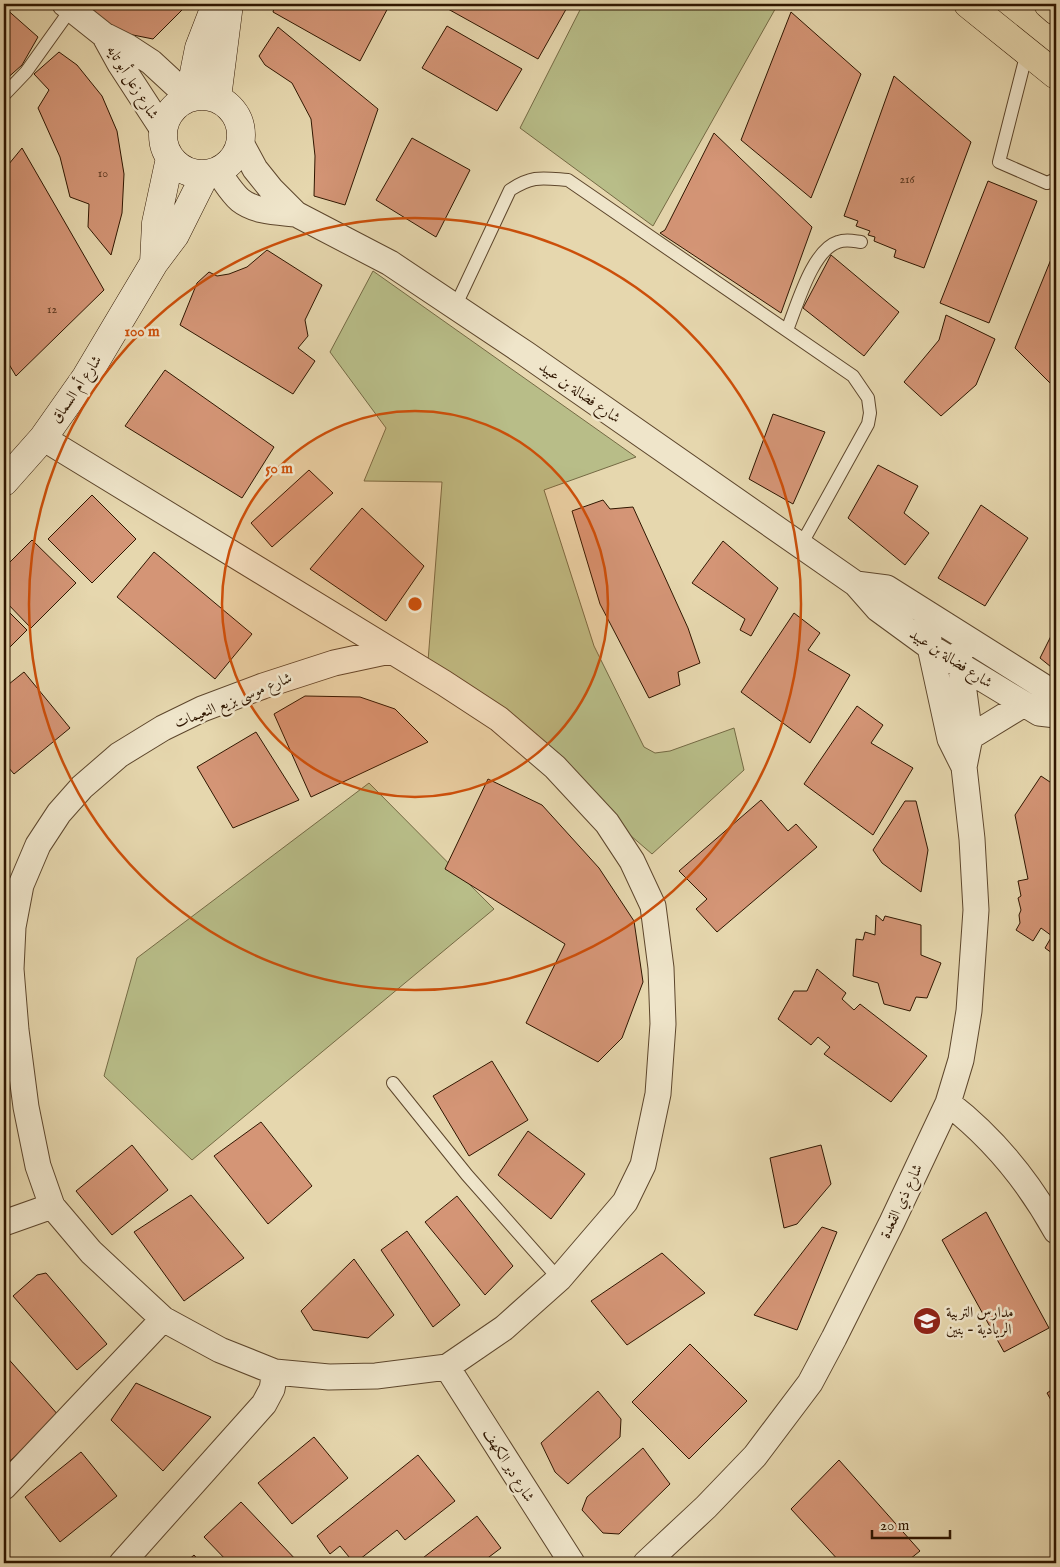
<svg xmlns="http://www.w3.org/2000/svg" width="1060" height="1567" font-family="'IM FELL English',Amiri,serif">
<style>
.green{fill:#b8bd88;stroke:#746a44}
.building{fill:#d49576;stroke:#2f1600}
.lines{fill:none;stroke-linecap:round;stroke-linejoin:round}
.lane-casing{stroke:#5d462c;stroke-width:14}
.street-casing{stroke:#5d462c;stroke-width:27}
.secondary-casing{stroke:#2f1600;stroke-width:29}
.primary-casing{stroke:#2f1600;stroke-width:29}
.lane{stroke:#efe5ca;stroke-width:12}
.street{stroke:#efe5ca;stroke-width:25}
.secondary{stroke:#efe5ca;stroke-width:28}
.primary{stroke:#e6d7ae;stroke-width:28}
.ring{fill:none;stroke:#cc4f0a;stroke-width:2.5}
.labels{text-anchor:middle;stroke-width:5;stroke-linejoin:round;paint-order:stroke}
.number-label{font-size:12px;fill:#58361e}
.street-label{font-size:15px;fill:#2f1600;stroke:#efe5ca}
.poi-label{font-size:15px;fill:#2f1600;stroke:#efe5ca;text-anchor:start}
.centre{fill:#cc4f0a;stroke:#efe5ca;stroke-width:2.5}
.ring-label{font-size:15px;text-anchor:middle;font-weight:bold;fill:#cc4f0a;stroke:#efe5ca;stroke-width:5;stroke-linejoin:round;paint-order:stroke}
</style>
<rect width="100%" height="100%" fill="#e6d7ae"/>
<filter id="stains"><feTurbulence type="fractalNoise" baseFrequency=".004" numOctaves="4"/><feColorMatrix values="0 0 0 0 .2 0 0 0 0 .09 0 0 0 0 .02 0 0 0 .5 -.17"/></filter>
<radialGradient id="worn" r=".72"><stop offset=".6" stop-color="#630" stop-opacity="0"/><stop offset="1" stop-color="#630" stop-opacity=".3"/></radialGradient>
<path class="green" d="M583,4H778L653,226L520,128Z
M373,271L636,457L544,490L594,646L644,747L655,753L670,751L734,728L744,770L652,854L428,661L442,482L364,481L386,428L330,352Z
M369,783L494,909L192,1160L104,1076L137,958Z"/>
<path class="building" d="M82,4H184L183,9L153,39L128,34L102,21Z
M275,4H390L360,61L273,12Z
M439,4H569L538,59Z
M4,7L38,37L22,65L4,81Z
M791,12L861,74L811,198L741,140Z
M447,26L522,69L497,111L422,68Z
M278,27L378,109L345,205L314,196L315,156L311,119L292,83L265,65L259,56Z
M59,52L77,65L102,96L117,131L124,174L122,213L111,255L88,227L89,204L70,197L60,157L38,108L49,90L34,74Z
M894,76L971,142L924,268L894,257L896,250L874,241L875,237L868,235L870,231L856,226L858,221L844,216Z
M714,133L812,227L781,313L660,233L665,230Z
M412,138L470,170L436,237L376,200Z
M22,148L104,290L16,376L4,356V170Z
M988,181L1037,201L989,323L940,303Z
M1056,247V389L1015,348Z
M267,250L322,285L305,320L308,336L298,348L315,361L293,394L180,325L197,283L209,272L217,276L229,274L247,267Z
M831,255L899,312L864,356L803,308Z
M946,315L995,339L976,385L941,416L904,382L939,340Z
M165,370L274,447L242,498L125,426Z
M773,414L825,432L793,504L749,479Z
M878,465L918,486L904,513L929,533L905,565L848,518Z
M309,470L333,493L272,547L251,523Z
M92,495L136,539L92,583L48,539Z
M603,500L610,509L633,507L688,628L700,663L678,672L680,685L649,698L600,604L572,511Z
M981,505L1028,538L985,606L938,578Z
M362,508L424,566L386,621L310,569Z
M32,540L76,583L31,628L4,600V568Z
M723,541L778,588L751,636L740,630L745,619L692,583Z
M154,552L252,634L215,679L117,597Z
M4,607L27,630L4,653Z
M794,613L820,633L808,650L850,675L810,743L741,692Z
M1056,626V671L1040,658Z
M24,672L70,728L14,774L8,767L4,770V688Z
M305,696L360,697L395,709L428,742L311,797L274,714Z
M857,706L883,725L871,743L913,768L873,835L804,784Z
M256,732L299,800L233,828L197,767Z
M1041,776L1056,786V956L1045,948L1052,936L1041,928L1033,941L1016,930L1020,923L1019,915L1021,910L1018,898L1021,896L1018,881L1028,879L1015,815Z
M488,779L542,805L599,868L634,921L643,982L622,1038L598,1062L526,1023L565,944L445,869Z
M761,800L788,831L796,824L817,847L717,932L696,909L707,899L679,871Z
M905,801H916L928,850L921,892L882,863L873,850Z
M876,915L883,921L885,916L921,925V955L941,963L927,998L916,997L910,1011L884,1004L878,983L853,976L856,939L863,940L865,932L875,935Z
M817,969L846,993L842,999L854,1010L860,1004L927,1056L891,1102L824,1054L830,1047L818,1037L811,1045L778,1019L794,991H807Z
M492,1061L528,1120L469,1156L433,1096Z
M261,1122L312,1186L268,1224L214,1156Z
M528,1131L585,1174L551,1219L498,1175Z
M132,1145L168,1190L112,1235L76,1191Z
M821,1145L831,1184L797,1224L784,1228L770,1158Z
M191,1195L244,1258L184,1301L134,1232Z
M457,1196L513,1266L485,1295L425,1222Z
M986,1212L1049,1328L1004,1352L942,1240Z
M822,1227L837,1232L797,1330L754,1315Z
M407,1231L460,1305L433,1327L381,1250Z
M662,1253L705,1293L627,1345L591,1301Z
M354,1259L394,1315L368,1338L313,1330L301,1311Z
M46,1273L107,1344L77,1370L13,1296L37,1275Z
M690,1344L747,1401L689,1459L632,1402Z
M4,1354L60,1417L4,1466Z
M136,1383L211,1417L163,1471L111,1420Z
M1056,1387V1409L1047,1393Z
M598,1391L621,1419L620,1437L568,1484L555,1472L541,1443Z
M314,1437L348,1478L292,1524L258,1483Z
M643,1448L670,1484L619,1534L603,1533L582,1510L587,1497Z
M81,1452L117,1496L60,1542L25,1497Z
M418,1455L455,1501L405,1540L397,1530L355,1563H354L340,1546L330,1554L317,1536Z
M839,1460L920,1551L905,1563H841L791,1509Z
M241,1502L299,1563H229L204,1537Z
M477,1516L501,1548L481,1563H421L419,1561Z
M194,1555L201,1563H185Z"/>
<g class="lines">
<defs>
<path id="lane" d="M1027,52L999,162L1047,183L1056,179
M4,95L26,72L71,9
M455,307L510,190C533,175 542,178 568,180L853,376L868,398L870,413L868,424L801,545
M787,330C797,306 812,250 838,242C846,239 853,241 861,242
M393,1083L467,1175L559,1279"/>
<path id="street" d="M65,4L104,35L128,47L151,62L177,86L186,99
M104,35L120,64L163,130
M241,143L255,169L271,189L296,214L390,263L526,354L856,584L878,609L930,647L1039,713L1056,715
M218,172C225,181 231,192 240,200C255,212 277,212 296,214
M43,438L444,683L499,719L555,767L607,823L632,861L653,906L661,968L663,1024L658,1094L643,1165L625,1202L559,1279L504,1328L447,1367L376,1376L329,1377L275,1372L220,1350L163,1319L91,1252L52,1206L38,1166L26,1107L16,1030L11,969L13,927L21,885L38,845L59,813L82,787L119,755L163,728L202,709L263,686L334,663L390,651
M856,584L887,588L1052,692L1056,698
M959,654L970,737L964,767
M970,737L1024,704
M948,1103C992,1137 1029,1182 1056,1231
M4,1223L52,1206
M447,1367L572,1563
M4,1487L163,1319
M122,1563L264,1404L272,1389L275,1372
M646,1563L706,1507L755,1456L810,1383L834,1338L892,1222L948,1103L961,1060L969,1011L976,910L972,839L964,767L950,739L930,647L925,614"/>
<path id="secondary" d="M163 135a39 39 0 1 1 78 0a39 39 0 1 1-78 0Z
M189,98L199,48L216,4
M217,98L229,4
M154,263L156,223L170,158
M4,482L43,438L86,377L154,263L175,235L205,175"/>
<path id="primary" d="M968,4L1056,75
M1048,4L1056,11"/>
</defs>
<use href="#lane" class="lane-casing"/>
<use href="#street" class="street-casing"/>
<use href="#secondary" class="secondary-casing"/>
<use href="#primary" class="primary-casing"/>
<use href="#lane" class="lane"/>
<use href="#street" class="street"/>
<use href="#secondary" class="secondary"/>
<use href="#primary" class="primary"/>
</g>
<circle cx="415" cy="604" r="193" fill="#cc4f0a" fill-opacity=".12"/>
<g class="ring">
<circle cx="415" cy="604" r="193"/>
<circle cx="415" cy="604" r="386"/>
</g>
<defs>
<symbol id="school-disc" viewBox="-11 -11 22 22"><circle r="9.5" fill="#8f2418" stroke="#efe5ca"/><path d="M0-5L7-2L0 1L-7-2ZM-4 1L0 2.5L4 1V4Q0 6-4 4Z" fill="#fff"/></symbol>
</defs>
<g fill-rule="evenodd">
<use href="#school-disc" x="911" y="1305" width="32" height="32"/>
</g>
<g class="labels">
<g class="number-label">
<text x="103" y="177">10</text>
<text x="907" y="183">216</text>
<text x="52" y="313">12</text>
</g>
<g class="street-label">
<text transform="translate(133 82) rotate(58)" y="5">شارع زعل أبو تايه</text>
<text transform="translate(76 389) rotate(-56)" y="5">شارع أم السماق</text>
<text transform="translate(580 392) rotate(35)" y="5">شارع فضالة بن عبيد</text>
<text transform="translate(951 658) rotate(33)" y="5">شارع فضالة بن عبيد</text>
<text transform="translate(233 700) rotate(-22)" y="5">شارع موسى بزيع النعيمات</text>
<text transform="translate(901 1201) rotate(-65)" y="5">شارع ذي القعدة</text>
<text transform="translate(509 1465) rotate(58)" y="5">شارع دير الكهف</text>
</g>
<g class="poi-label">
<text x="946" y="1317">مدارس التربية<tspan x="946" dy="17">الريادية - بنين</tspan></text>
</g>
</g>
<circle cx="415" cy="604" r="8" class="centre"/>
<g class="ring-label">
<text x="142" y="336">100 m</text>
<text x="279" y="473">50 m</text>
</g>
<rect width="1060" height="1567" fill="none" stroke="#e6d7ae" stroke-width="20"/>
<rect x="5" y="5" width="1050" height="1557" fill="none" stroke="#2f1600" stroke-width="2.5"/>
<rect x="10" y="10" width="1040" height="1547" fill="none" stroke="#2f1600"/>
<path d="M872 1530v8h78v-8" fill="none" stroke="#2f1600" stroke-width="2.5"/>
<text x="880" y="1530" font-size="15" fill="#2f1600" stroke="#efe5ca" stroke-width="4" paint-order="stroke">20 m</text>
<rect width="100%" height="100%" filter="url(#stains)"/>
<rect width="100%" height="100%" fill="url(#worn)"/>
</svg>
